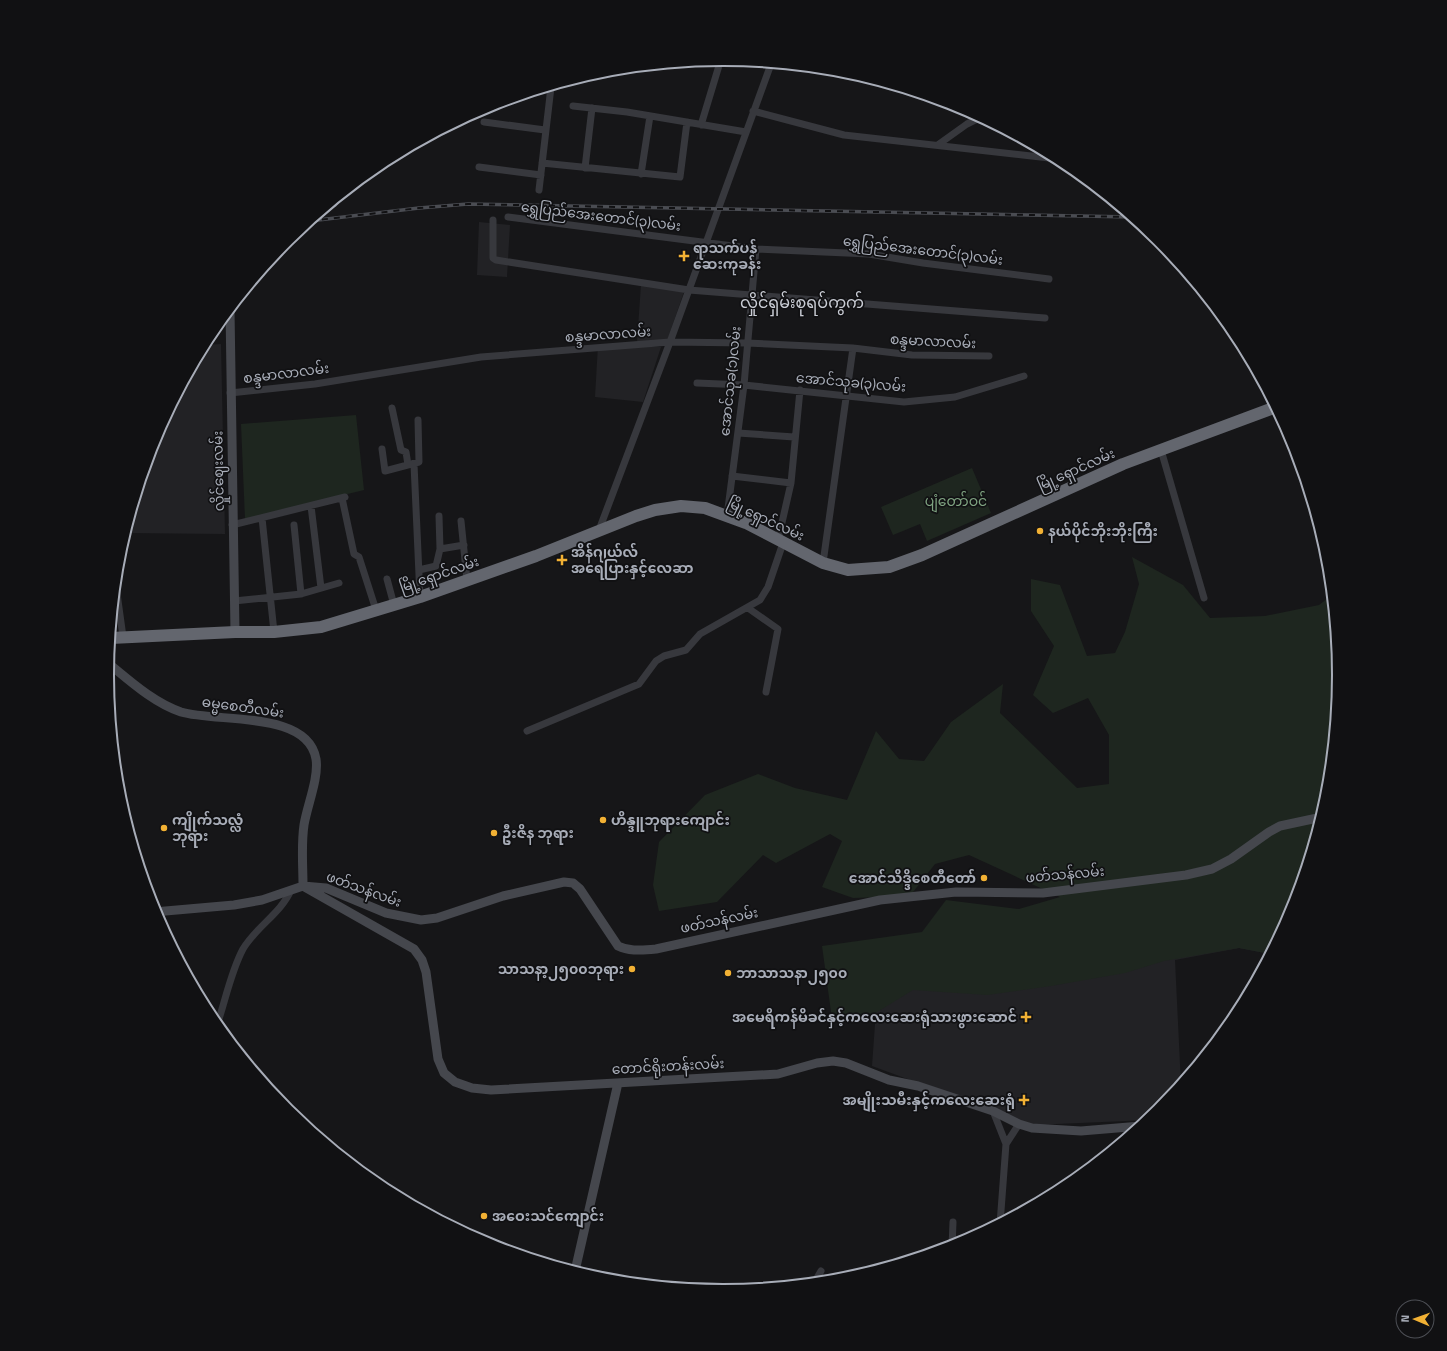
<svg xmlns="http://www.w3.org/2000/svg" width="1447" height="1351" font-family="'Titillium Web','Noto Sans Myanmar',sans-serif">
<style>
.built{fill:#222225}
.green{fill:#1e261f}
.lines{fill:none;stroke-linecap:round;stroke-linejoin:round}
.street{stroke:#37383d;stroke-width:7}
.secondary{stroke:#45474d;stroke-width:9}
.highway{stroke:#63666e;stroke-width:12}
.rail-casing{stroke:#4a4c52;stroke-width:3.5}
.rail{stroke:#111113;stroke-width:2;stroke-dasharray:6;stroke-linecap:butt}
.poi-dot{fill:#f2b134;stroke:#111113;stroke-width:1.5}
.labels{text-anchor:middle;stroke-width:3.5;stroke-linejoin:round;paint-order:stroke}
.street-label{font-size:14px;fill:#a8adb8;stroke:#111113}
.poi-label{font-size:14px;font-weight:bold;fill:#a8adb8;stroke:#111113;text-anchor:start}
.park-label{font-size:14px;fill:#7fa381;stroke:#111113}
.quarter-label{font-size:16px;fill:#c9ccd4;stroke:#111113}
.rim{fill:none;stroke:#a8adb8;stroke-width:2}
</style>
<rect width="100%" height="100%" fill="#161618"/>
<path class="built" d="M479,222L510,225L507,277L477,275Z
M641,284L686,286L667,341L637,343Z
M221,344L225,534L126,533L154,439L205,345Z
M598,345L661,347L643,402L595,397Z
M1284,915L1270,954L1239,948L1175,960L1181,1085L1159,1112L1149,1120L1033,1125L872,1066L879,969Z"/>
<path class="green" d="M356,415L364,490L245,519L241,424Z
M972,468L991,513L927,541L920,524L893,535L881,507Z
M1132,557L1183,585L1210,618L1265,616L1319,605L1332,595L1340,676L1328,796L1293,912L1270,954L1239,948L1164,961L1125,973L1051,986L987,995L913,990L869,1017L832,1019L822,946L922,932L946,900L1019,909L1060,897L969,855L935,864L910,896L853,898L822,887L842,841L830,834L776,863L763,855L717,902L659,911L653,885L659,842L705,795L758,774L795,788L847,800L876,731L899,759L924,761L951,722L1003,684L1000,713L1077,788L1109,784V735L1088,698L1053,713L1033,695L1054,646L1031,611V579L1060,585L1087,656L1115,653L1125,632L1139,584Z"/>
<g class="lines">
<path class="street" d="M573,106L627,112L746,132
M753,111L844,135L1058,159
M484,122L545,130
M701,125L721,59
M939,144L967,124L981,117
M542,163L680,177L687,122
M479,167L541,175
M585,168L592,108
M641,174L650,116
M539,190L551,87
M334,204L335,201
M508,217L756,249L869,254L923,263L1049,279
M493,220V258L496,260L689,290L1045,318
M697,383L744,385L904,402L955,397L1024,376
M230,393L315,384L481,357L670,342L747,343L853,348L912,355L989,356
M392,408L401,450L406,452L408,465
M738,433L794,437
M382,449L385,471L419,462L418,420
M1161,450L1204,598
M414,464L420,597
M732,476L791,483
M342,498L354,554L359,557L376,610
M311,506L321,588
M727,516L744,385L756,249
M262,518L274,632
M461,521L467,580
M232,525L345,497
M294,525L301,594
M599,530L670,342L771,64
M778,540L791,483L800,390
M440,549L464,545
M823,563L853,348
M419,570L436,566L440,549L439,516
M387,579L394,605
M116,586L123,637
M234,601L301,594L339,583
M748,608L778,629L766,692
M527,731L639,684L656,661L664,656L686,650L700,634L760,600L768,587L783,543
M217,1025C225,1002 231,971 243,949C256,927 281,913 291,890
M993,1111L1006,1144L1000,1224
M1006,1144L1019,1124
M952,1247L953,1222
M814,1283L821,1271"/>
<path class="secondary" d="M230,310L235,632
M108,663C130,681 154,703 181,712C218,723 308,710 316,759C319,778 307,806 304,825C301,845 303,865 303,886L414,949L422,960L426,972L438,1059L444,1073L455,1082L472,1088L491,1090L778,1074L817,1063L833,1061L846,1063L889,1080L918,1086L993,1111L1019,1124L1032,1128L1081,1131L1141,1126
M154,912L234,905L262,900L303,886L326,888L386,913L421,920L437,918L503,896L564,882L573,883L580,889L618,946C630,952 642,950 656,949L880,900L956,892L1043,893L1186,875L1212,869L1231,859L1269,832L1280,826L1322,817
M575,1271L618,1083"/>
<path class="highway" d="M111,638L235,632H274L321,627L420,597L536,556L636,516L655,510L681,506L705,508L746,523L823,563L848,570L889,567L922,555L1123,464L1276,407"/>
<defs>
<path id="rail" d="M310,221L419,208L468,204L1132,217"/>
</defs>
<use href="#rail" class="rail-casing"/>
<use href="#rail" class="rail"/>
</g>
<g class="poi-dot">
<path d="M682 250h4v4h4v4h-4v4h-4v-4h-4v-4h4z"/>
<circle cx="1040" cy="531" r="4"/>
<path d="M560 554h4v4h4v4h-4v4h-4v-4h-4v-4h4z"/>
<circle cx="603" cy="820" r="4"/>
<circle cx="164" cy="828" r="4"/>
<circle cx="494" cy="833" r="4"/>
<circle cx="984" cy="878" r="4"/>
<circle cx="632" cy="969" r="4"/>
<circle cx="728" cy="973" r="4"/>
<path d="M1024 1011h4v4h4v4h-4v4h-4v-4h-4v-4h4z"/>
<path d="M1022 1094h4v4h4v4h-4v4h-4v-4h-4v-4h4z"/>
<circle cx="484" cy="1216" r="4"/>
</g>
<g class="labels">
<g class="street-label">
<text transform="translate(601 216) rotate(7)" y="5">ရွှေပြည်အေးတောင်(၃)လမ်း</text>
<text transform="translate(923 250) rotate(7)" y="5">ရွှေပြည်အေးတောင်(၃)လမ်း</text>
<text transform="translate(608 334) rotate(-4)" y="5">စန္ဒမာလာလမ်း</text>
<text transform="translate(933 341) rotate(3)" y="5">စန္ဒမာလာလမ်း</text>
<text transform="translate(286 373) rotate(-7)" y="5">စန္ဒမာလာလမ်း</text>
<text transform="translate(730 381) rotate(-84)" y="5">အောင်သုခ(၁)လမ်း</text>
<text transform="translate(851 382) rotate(5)" y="5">အောင်သုခ(၃)လမ်း</text>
<text transform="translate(1076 469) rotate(-24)" y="5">မြို့ရှောင်လမ်း</text>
<text transform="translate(218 471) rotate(-91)" y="5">လှိုင်ဈေးလမ်း</text>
<text transform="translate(766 519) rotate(25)" y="5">မြို့ရှောင်လမ်း</text>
<text transform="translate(439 574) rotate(-19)" y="5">မြို့ရှောင်လမ်း</text>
<text transform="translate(243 707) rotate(8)" y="5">ဓမ္မစေတီလမ်း</text>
<text transform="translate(1065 874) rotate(-5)" y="5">ဖတ်သန်လမ်း</text>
<text transform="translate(364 889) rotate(20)" y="5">ဖတ်သန်လမ်း</text>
<text transform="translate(719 920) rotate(-12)" y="5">ဖတ်သန်လမ်း</text>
<text transform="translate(668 1066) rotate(-3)" y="5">တောင်ရိုးတန်းလမ်း</text>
</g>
<g class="poi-label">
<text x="693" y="253">ရာသက်ပန်<tspan x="693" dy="16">ဆေးကုခန်း</tspan></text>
<text x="1048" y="536">နယ်ပိုင်ဘိုးဘိုးကြီး</text>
<text x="571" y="557">အိန်ဂျယ်လ်<tspan x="571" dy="16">အရေပြားနှင့်လေဆာ</tspan></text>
<text x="172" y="825">ကျိုက်သလ္လံ<tspan x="172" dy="16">ဘုရား</tspan></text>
<text x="611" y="825">ဟိန္ဒူဘုရားကျောင်း</text>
<text x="502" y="838">ဦးဇိန ဘုရား</text>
<text x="976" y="883" text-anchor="end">အောင်သိဒ္ဒိစေတီတော်</text>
<text x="624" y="974" text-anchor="end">သာသနာ့၂၅၀၀ဘုရား</text>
<text x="736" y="978">ဘာသာသနာ၂၅၀၀</text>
<text x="1017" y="1022" text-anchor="end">အမေရိကန်မိခင်နှင့်ကလေးဆေးရုံသားဖွားဆောင်</text>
<text x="1015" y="1105" text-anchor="end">အမျိုးသမီးနှင့်ကလေးဆေးရုံ</text>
<text x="492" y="1221">အဝေးသင်ကျောင်း</text>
</g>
<g class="park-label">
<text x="956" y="506">ပျံတော်ဝင်</text>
</g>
<g class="quarter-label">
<text x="802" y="308">လှိုင်ရှမ်းစုရပ်ကွက်</text>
</g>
</g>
<path d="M0 0H1447V1351H0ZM114 675a609 609 0 1 1 1218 0a609 609 0 1 1-1218 0Z" fill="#111113" fill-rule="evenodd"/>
<path class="rim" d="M114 675a609 609 0 1 1 1218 0a609 609 0 1 1-1218 0Z"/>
<g transform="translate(1415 1319) rotate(272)"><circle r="19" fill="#111113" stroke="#4d4f55"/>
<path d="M0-3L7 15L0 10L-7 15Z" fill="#f2b134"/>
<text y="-6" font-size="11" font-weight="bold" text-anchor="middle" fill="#a8adb8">N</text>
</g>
</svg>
